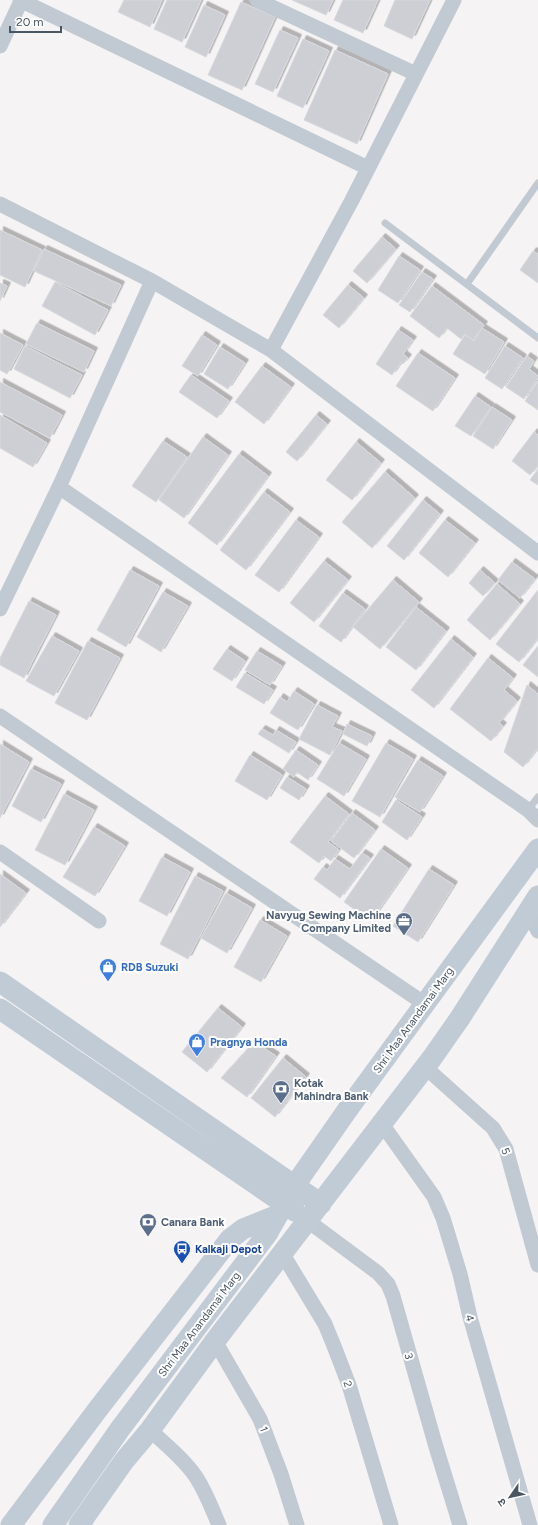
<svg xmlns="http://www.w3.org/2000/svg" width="538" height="1525" font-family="Figtree,'Noto Sans Devanagari',sans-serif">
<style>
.building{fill:#cdcfd5;stroke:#d7d9de;filter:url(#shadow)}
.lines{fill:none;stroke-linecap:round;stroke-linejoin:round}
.lane{stroke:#c1cad2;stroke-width:7}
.street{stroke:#c1cad2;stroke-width:15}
.secondary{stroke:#c1cbd6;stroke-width:21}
.labels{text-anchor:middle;stroke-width:4;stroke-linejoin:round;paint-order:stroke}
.service-label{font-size:11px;font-weight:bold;fill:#4e5e75;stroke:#fff;text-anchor:start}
.shop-label{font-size:11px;font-weight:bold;fill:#366cbe;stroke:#fff;text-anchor:start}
.street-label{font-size:11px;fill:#4a5661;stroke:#fff}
.transit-label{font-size:11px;font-weight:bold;fill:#164399;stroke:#fff;text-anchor:start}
</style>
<defs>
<filter id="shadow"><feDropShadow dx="3.5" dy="-3.5" stdDeviation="0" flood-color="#0004"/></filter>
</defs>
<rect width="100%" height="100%" fill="#f5f3f3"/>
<path class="building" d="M124,0H162L150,27L118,12Z
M167,0H201L182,42L154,29Z
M292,0H333L326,15Z
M343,0H378L363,33L334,20Z
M395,0H430L412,39L384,26Z
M241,2L275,17L242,90L208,75Z
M204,5L225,15L206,57L185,47Z
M280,30L298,38L273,92L255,84Z
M303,39L329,51L303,108L277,96Z
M335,50L388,74L357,144L304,120Z
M0,230L42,250L25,287L0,275Z
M382,237L396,249L367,283L353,271Z
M44,249L121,285L111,306L34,271Z
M533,251L538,254V283L520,270Z
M399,256L420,270L398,303L378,290Z
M422,272L433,279L410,312L399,305Z
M55,282L108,310L95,335L42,306Z
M0,283L7,286L0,301Z
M348,285L364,298L339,328L323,315Z
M432,286L484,325L473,340L465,334L461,339L447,328L439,338L410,316Z
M37,323L94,351L84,372L26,344Z
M482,328L504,342L485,374L453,354L465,335L474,341Z
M398,330L413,340L403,354L408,358L403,364L401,362L392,375L376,364Z
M0,333L23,345L7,374L0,370Z
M202,335L217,345L198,376L182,366Z
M25,346L82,375L70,398L14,369Z
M505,346L523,358L502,389L485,378Z
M220,347L245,363L228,389L204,374Z
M418,353L455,378L433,411L396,386Z
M527,356L534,361L529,369L538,376V378L524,399L506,387Z
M262,366L291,387L264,424L235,402Z
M191,375L229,401L217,418L179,392Z
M538,381V410L525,401Z
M0,382L62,415L50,438L0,412Z
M475,396L491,407L471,436L455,426Z
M492,407L512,420L493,449L473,436Z
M0,415L47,443L33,467L0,448Z
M316,415L327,424L297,461L286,452Z
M534,432L538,435V466L530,475L512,461Z
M203,437L228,455L184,518L159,500Z
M163,441L187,457L156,502L132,486Z
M356,442L381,463L352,500L326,480Z
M239,454L268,476L217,545L188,523Z
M538,469V485L530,480Z
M385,472L415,498L372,548L342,522Z
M264,492L290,512L246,570L220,550Z
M423,500L440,514L404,560L387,546Z
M296,520L319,537L279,592L255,575Z
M445,520L475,543L448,577L419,553Z
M324,561L348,580L314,622L290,603Z
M512,562L535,579L520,598L498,580Z
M130,570L159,586L126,647L97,630Z
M480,570L495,583L483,596L469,583Z
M393,580L419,602L380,649L353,627Z
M497,584L520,604L490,640L467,620Z
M538,590V638L519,662L496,644Z
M163,592L188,606L161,652L137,637Z
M343,593L365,609L341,642L319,626Z
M29,601L56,615L24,678L0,665V658Z
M416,607L446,631L416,670L386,647Z
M52,636L79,651L54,696L26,681Z
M451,639L473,657L434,708L411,690Z
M88,641L120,658L87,720L55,703Z
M538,646V677L523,665Z
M227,649L245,661L232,681L213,669Z
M257,651L282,666L270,685L245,670Z
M488,658L513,678L504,690L517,701L499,723L503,726L491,741L450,709Z
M245,673L273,690L264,704L236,687Z
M527,685L538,694V748L523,767L504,752Z
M294,691L314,704L298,730L270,713L280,697L287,702Z
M317,705L338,716L332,727L342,731L330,755L299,739Z
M347,724L372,736L367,746L343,734Z
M262,729L273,735L276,730L296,742L289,753L258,734Z
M339,743L366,759L344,796L317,779Z
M386,743L413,759L380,817L352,801Z
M0,744L29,762L0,818Z
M296,750L318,765L308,780L297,772L294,777L283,769Z
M250,755L282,775L267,800L235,781Z
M418,760L443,776L420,812L395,797Z
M31,769L61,784L41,822L12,806Z
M287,777L306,789L299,800L280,788Z
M64,794L94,810L65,865L35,850Z
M325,796L349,814L328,842L339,850L331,861L324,856L319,863L290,842Z
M396,800L422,817L407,840L382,822Z
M352,813L375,830L354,858L331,841Z
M94,827L125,846L95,896L63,877Z
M381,849L408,868L371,921L344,902Z
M362,853L370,858L340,898L314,879L323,867L327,870L335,859L350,869Z
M162,857L190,872L167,916L139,901Z
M429,869L454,885L418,942L393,926Z
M0,874L26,893L0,927Z
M195,876L223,891L188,959L160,944Z
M226,893L252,908L227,953L201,938Z
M260,920L287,936L261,982L234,967Z
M218,1008L242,1027L207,1072L182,1052Z
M254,1042L276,1056L247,1097L221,1078Z
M283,1058L306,1077L275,1117L251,1098Z"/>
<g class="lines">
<path class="lane" d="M385,223L538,338
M467,284L538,183
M528,810L538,797"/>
<path class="street" d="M20,0L368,168
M257,0L416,74
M0,46L21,1
M0,204L152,281L271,350L538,553
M271,350L352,200L454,0
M59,487L528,810L538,820
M0,609L59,487L152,281
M0,716L425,1004
M0,852L99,921
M528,912L538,931
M425,1067L493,1128L506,1149L538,1265
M382,1124L434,1197L443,1218L460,1274L470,1317L530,1525
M308,1221L378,1273L388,1284L393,1296L436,1447L460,1525
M282,1253L325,1324L334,1346L349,1385L391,1525
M215,1341L260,1419L281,1474L297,1525
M150,1430C166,1445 184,1459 196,1477C206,1492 212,1509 219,1525"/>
<path class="secondary" d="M0,982L321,1204
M0,1009L295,1211
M11,1525L98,1409L230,1239L243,1229L278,1215
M53,1525L120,1429L267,1234L295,1185L348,1109L538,849
M79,1525L124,1461L150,1430L215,1341L432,1058L460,1018L538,896"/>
</g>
<defs>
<symbol id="office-pin" viewBox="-11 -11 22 30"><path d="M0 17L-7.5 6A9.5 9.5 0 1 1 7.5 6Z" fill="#5c6f8a" stroke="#fff"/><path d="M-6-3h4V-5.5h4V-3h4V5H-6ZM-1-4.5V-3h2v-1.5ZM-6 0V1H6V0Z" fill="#fff"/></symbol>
<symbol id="shop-pin" viewBox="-11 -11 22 30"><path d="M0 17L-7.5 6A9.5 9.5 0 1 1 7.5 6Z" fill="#3f7fe0" stroke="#fff"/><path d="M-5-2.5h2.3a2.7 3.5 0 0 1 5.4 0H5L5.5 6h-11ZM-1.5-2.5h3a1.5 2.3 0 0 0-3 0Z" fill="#fff"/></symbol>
<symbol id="bank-pin" viewBox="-11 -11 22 30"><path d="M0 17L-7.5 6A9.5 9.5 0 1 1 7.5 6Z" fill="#5c6f8a" stroke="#fff"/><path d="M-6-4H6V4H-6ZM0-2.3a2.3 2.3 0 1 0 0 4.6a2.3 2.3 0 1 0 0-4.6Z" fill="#fff"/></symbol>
<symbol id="bus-pin" viewBox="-11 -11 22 30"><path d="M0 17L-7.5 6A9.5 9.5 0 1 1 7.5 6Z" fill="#1a4fb4" stroke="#fff"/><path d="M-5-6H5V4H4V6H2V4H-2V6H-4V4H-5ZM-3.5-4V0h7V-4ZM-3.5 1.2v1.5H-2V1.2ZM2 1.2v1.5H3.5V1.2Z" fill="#fff"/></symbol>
</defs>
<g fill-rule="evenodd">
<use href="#office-pin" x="394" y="911" width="20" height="27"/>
<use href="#shop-pin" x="98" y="957" width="20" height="27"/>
<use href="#shop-pin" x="187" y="1032" width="20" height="27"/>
<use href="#bank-pin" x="271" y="1079" width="20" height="27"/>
<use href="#bank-pin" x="138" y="1212" width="20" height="27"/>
<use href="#bus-pin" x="172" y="1239" width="20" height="27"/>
</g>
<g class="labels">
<g class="service-label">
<text x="391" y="919" text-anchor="end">Navyug Sewing Machine<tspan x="391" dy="13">Company Limited</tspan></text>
<text x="294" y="1087">Kotak<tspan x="294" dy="13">Mahindra Bank</tspan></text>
<text x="161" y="1226">Canara Bank</text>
</g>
<g class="shop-label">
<text x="121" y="971">RDB Suzuki</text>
<text x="210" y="1046">Pragnya Honda</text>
</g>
<g class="street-label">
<text transform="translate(413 1020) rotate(-54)" y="4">Shri Maa Anandamai Marg</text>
<text transform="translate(506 1151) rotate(68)" y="4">5</text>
<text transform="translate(470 1318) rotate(75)" y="4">4</text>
<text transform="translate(199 1324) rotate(-53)" y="4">Shri Maa Anandamai Marg</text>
<text transform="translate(409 1356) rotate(74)" y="4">3</text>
<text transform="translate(348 1384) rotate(72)" y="4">2</text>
<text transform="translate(264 1429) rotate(70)" y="4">1</text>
</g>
<g class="transit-label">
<text x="195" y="1253">Kalkaji Depot</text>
</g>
</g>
<g transform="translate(510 1497) rotate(236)" stroke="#ffffff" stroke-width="3" paint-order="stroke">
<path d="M0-3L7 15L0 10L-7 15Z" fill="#4a5661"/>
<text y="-6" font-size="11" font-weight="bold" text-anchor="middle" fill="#4a5661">उ</text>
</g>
<path d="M10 26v6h51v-6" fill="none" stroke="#4a5661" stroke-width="2"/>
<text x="16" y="26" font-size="12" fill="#4a5661" stroke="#ffffff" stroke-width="3" paint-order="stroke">20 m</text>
</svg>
